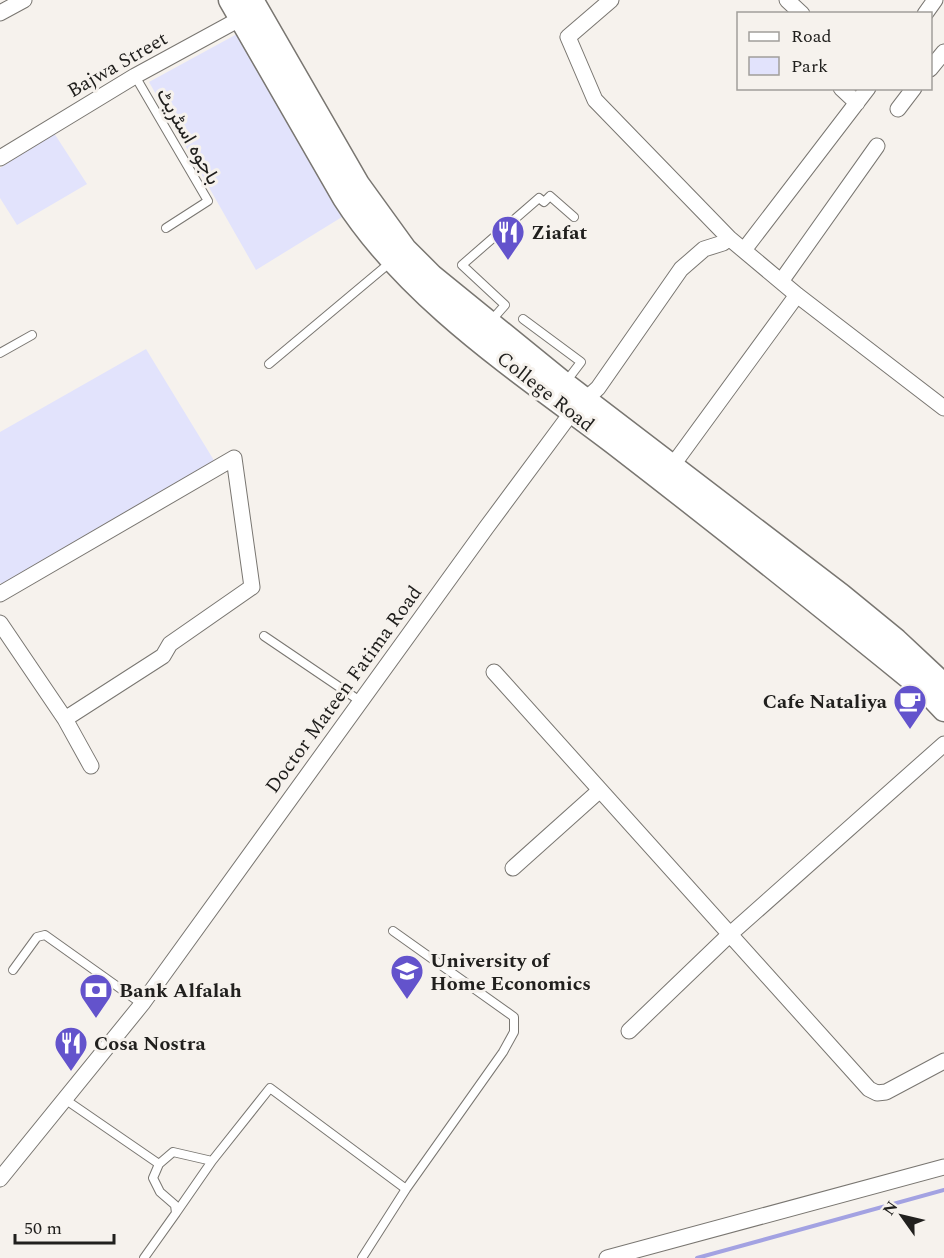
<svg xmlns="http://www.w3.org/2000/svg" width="944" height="1258" font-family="Spectral,Vazirmatn,serif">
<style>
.green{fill:#e2e3fc}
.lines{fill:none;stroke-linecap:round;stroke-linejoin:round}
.stream{stroke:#a3a2e2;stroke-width:4}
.lane-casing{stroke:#797671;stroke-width:10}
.street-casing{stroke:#797671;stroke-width:17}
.secondary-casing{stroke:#797671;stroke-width:25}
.lane{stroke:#fff;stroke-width:8}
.street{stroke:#fff;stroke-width:15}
.secondary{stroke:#fff;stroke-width:22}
.labels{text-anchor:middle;stroke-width:6;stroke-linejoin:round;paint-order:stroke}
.street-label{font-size:20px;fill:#21201e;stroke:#f6f2ed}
.poi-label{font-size:20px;font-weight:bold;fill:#21201e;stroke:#f6f2ed;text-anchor:start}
</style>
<rect width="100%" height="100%" fill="#f6f2ed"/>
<path class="green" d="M237,34L342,217L256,270L149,82Z
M54,133L87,184L17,225L0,198V168Z
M146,349L218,467L3,588L0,582V432Z"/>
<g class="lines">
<path class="stream" d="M697,1258L944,1190"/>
<defs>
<path id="lane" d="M135,76L208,201L166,228
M523,319L581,362L565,383
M490,322L505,305L462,265L539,198L544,202L550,196L574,217
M0,353L32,335
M269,364L392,261
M264,636L360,701
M13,970L37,937L45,935L142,1004
M66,1100L159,1164L173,1152L212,1161L270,1088L406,1189L503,1052L514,1032V1017L393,931
M176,1213L212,1161
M144,1258L176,1213L175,1205L160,1192L153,1178L159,1164
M362,1258L406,1189"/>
<path id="street" d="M611,0L568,37L595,100L729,238L797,295L944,408
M787,0L802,14
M0,13L24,0
M925,14L935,0
M930,69L944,52
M841,88L857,103
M898,109L914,88
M0,158L135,76L247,15
M744,250L868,88
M782,280L877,146
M667,473L797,295
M0,594L234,458L252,587L170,644L163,656L65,719
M0,623L65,719L91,766
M494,672L869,1089L877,1093L886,1092L944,1061
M513,868L599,791
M629,1031L728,936L944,744
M0,1179L142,1004L486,528L572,412L598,388L681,269L704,249L723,243L729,238
M607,1258L944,1167"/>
<path id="secondary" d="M230,0L344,198C410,301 519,371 615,444C720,525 824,608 927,692L944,710
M252,0L358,184L405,249L432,276L565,384L841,595L896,640L944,685"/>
</defs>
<use href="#lane" class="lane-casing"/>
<use href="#street" class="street-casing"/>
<use href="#secondary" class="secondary-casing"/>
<use href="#lane" class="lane"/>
<use href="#street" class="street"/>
<use href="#secondary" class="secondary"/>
</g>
<defs>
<symbol id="restaurant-pin" viewBox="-11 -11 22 30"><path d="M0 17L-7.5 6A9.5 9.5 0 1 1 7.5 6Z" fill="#6353cc" stroke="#f6f2ed"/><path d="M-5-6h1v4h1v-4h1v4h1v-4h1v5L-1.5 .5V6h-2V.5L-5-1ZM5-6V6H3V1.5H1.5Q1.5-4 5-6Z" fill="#fff"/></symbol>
<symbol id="cafe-pin" viewBox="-11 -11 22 30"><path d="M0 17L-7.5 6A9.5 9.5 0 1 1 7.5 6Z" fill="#6353cc" stroke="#f6f2ed"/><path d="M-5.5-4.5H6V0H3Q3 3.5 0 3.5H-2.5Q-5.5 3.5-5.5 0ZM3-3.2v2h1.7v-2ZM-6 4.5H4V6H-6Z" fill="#fff"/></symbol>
<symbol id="university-pin" viewBox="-11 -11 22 30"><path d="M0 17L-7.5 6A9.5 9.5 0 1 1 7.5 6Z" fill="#6353cc" stroke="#f6f2ed"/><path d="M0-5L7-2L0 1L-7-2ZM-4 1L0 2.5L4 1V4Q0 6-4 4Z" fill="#fff"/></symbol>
<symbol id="bank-pin" viewBox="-11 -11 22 30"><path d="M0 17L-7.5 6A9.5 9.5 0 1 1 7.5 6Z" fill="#6353cc" stroke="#f6f2ed"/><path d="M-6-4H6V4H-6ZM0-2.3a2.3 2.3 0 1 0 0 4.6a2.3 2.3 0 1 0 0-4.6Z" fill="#fff"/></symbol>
</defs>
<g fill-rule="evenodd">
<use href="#restaurant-pin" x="489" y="213" width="38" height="52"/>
<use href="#cafe-pin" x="891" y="682" width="38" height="52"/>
<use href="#university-pin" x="388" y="952" width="38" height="52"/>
<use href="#bank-pin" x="77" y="971" width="38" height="52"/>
<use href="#restaurant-pin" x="52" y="1024" width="38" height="52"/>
</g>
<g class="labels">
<g class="street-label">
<text transform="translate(117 64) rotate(-30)" y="7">Bajwa Street</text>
<text transform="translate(189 136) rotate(60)" y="7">باجوہ اسٹریٹ</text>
<text transform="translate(546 391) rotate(38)" y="7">College Road</text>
<text transform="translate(343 689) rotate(-54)" y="7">Doctor Mateen Fatima Road</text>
</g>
<g class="poi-label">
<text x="531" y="239">Ziafat</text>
<text x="887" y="708" text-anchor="end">Cafe Nataliya</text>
<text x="430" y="967">University of<tspan x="430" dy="23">Home Economics</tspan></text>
<text x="119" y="997">Bank Alfalah</text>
<text x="94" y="1050">Cosa Nostra</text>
</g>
</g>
<rect x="737" y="12" width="195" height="78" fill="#f6f2ed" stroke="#a19e9a" stroke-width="1.5"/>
<rect x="749" y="32" width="30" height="9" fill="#ffffff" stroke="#a19e9a" stroke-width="1.5"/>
<text x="791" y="42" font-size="18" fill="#21201e">Road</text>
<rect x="749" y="57" width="30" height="18" fill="#e2e3fc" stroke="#a19e9a" stroke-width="1.5"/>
<text x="791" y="72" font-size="18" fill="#21201e">Park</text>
<g transform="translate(902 1216) rotate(304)" stroke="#f6f2ed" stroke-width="4.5" paint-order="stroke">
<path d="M0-4.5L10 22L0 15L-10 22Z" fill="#21201e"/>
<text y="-9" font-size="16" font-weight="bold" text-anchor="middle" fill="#21201e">N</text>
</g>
<path d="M15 1234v9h99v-9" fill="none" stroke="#21201e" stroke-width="3"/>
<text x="24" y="1234" font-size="18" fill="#21201e" stroke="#f6f2ed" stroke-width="4.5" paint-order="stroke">50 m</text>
</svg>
